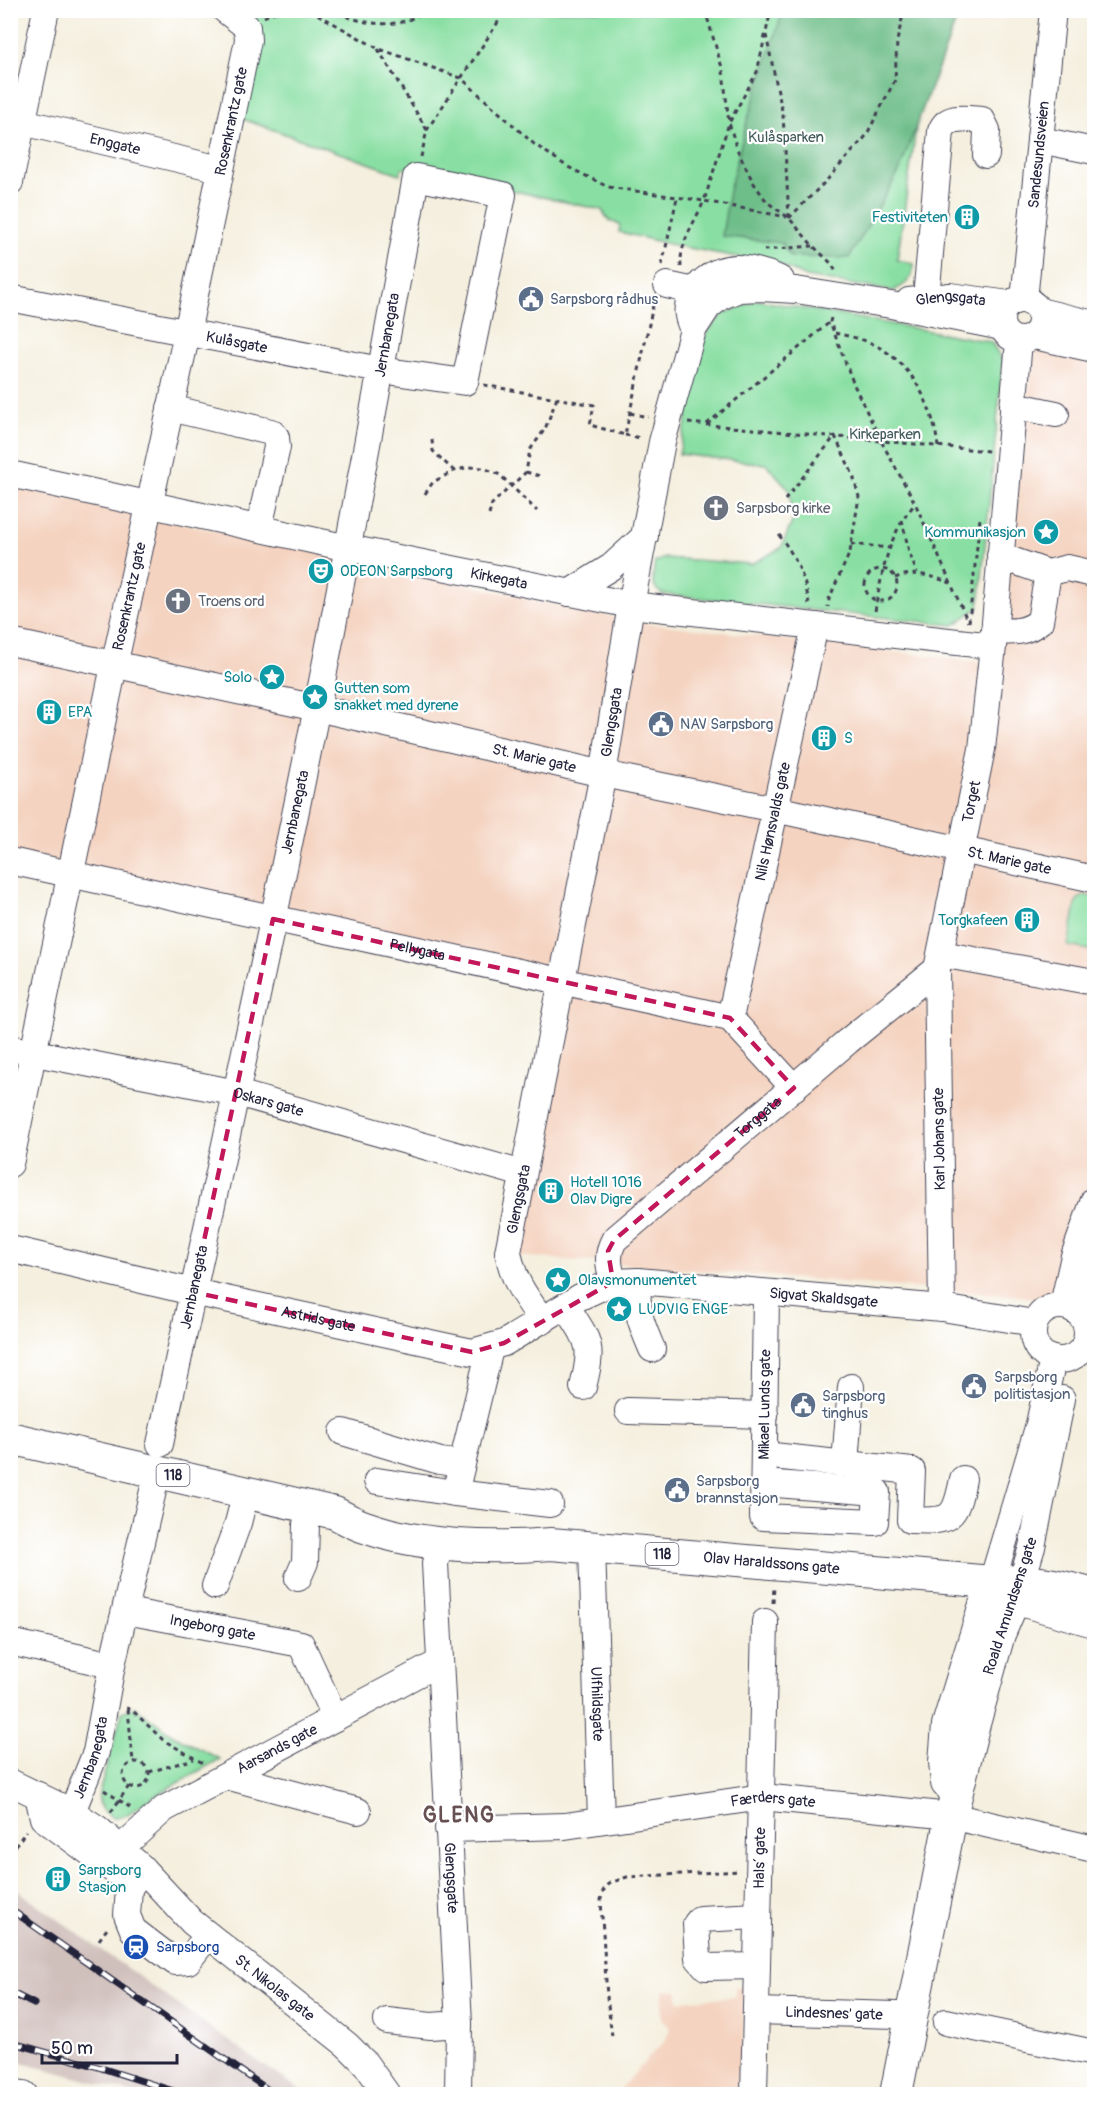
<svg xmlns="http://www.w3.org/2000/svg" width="1105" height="2105" font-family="Pangolin,sans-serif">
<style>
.built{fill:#f4d3c0}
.industrial{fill:#d0c0bc}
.green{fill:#89dfa3;stroke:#56806f;stroke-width:1.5}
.forest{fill:#6ebe89;stroke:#487062;stroke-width:1.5}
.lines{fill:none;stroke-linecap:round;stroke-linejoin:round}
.minor-casing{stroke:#424153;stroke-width:28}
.major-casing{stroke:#424153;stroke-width:34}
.path{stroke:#424153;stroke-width:3;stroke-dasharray:4.5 4.5;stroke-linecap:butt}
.minor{stroke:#fff;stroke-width:26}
.major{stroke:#fff;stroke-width:32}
.rail-casing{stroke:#22223b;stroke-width:7}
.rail{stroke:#fff;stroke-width:4.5;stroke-dasharray:14;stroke-linecap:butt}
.marked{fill:none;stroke:#c2185b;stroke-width:4.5;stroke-dasharray:12 8;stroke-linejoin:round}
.labels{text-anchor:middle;stroke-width:4.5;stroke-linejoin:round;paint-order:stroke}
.shield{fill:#fff;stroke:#646476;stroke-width:1.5}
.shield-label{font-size:14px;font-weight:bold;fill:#22223b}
.street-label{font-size:15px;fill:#22223b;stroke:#fff}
.park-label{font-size:15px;fill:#415b5a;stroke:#fff}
.culture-label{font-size:15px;fill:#0d838f;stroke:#fff;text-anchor:start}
.service-label{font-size:15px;fill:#4e5e75;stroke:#fff;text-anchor:start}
.worship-label{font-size:15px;fill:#5b616d;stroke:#fff;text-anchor:start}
.transit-label{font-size:15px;fill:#164399;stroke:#fff;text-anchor:start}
.district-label{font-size:21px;font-weight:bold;letter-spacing:1.5px;fill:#675052;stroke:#fff}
</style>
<rect width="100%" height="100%" fill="#fff"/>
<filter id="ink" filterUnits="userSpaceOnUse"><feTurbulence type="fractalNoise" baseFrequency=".0167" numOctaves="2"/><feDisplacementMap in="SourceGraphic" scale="12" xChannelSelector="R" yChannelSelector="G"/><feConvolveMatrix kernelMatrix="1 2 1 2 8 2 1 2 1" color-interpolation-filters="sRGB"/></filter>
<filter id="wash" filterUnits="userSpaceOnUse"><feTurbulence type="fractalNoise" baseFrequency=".008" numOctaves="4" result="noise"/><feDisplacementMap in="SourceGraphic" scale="24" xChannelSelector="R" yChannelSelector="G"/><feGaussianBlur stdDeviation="1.35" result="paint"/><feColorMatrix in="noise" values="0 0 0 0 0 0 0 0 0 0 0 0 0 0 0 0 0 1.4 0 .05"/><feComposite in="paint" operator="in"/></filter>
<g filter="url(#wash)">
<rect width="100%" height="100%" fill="#f4efde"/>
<path class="built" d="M1036,349L1094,361V1186L1068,1227L1053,1299L518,1256L560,982L11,861V486L637,622L1000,664V556Z
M735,1988H744L742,2094H622V2087L666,2039L670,2028L662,2019L663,1990L678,1991V2001L736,1997Z"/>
<path class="industrial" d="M10,1885L253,2058L307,2094H136L11,2059Z"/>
<path class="green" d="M225,11H933L897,260L914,264C913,279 906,285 893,291L806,277L780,265L673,245L619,232L620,224L609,221L602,210L418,170L402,168L400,174L231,115L248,39Z
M757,300L991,342L1003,361L979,607L954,625L662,594C649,585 653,576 655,562L665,558L752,564L781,548L793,520L789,489L766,464L679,454L705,335L723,314Z
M1085,895L1094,897V951L1068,946L1077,900Z
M135,1707L173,1735L220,1759L156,1795L126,1815L113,1818C104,1812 97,1805 99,1793L122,1712Z"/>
<path class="forest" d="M783,11H957V18L899,172L849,258L791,257L781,243L722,236L729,191L747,121Z"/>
</g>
<g filter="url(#ink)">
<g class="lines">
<defs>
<g id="minor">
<path id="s1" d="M10,119L220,169"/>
<path d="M1040,140L1094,151"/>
<path d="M10,182L46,10"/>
<path d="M667,285L694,291L704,302"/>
<path id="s2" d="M10,298L380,370L465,382L503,195L416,177C384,353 352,531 317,707C268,953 213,1198 160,1444"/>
<path d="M926,298L941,131C947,114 967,119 982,120L987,130L986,155"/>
<circle cx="1021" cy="320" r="20"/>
<path id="s3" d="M1024,300L1053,10"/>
<path id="s4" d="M909,301L950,296L1009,304"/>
<path d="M1039,311L1094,324"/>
<path d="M693,330C690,323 686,314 688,307C691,286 715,268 736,268C747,268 772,274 781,280"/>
<path d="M1034,336L1094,349"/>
<path d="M1013,405L1056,414"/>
<path d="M170,408L271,432L276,437L277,447L259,528"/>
<path id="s5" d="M10,474L348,548L631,605L993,646"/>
<path d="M1000,556L1048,573L1067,568L1094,574"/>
<path d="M569,593L611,567L645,536"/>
<path d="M994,631C1012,632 1026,633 1040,621L1048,573"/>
<path id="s6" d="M10,642L317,708L603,774L775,809L1094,879"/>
<path id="s7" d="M10,861L730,1018L794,1088"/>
<path d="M941,954L1094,982"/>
<path id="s8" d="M730,1018L815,626"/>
<path id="s9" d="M10,1048L237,1093L523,1174"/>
<path id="s10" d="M10,1164L114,666L187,333L248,40L247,27L225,10"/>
<path id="s11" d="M10,1249L193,1292L472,1352L504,1343L580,1297L613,1282L638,1281L942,1308L1034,1323"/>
<path d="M638,1281C636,1312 640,1321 652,1349"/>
<path id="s12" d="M613,1282C609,1266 606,1255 614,1240L848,1041L937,969"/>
<path d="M1063,1305L1074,1256L1094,1200"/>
<circle cx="1060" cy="1333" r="27"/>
<path d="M566,1306C589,1342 594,1344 583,1387"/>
<path id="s13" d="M942,1308L937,969L982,749L993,646L1019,341"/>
<path d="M1082,1316L1088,1280L1094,1258"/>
<path id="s14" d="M543,1321C525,1296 514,1283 508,1252L603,774L631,605L662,442L693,330L708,307L720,297L739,289L761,288L796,290L891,305L1002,327"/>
<path d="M628,1411L765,1415"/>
<path d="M343,1432L440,1461L462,1464"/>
<path d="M764,1455L912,1471L910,1520C951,1522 955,1520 963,1479"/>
<path d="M845,1463L851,1387"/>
<path d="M377,1481L455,1493L550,1504"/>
<path id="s15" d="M764,1483L877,1492L875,1522L763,1517L766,1294"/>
<path d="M455,1493L490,1349"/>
<path id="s16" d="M447,1543L437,1556L435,1563L459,2024L458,2094"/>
<path id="s17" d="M592,1548L601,1819"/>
<path d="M298,1578L305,1562L306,1524L312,1508"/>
<path d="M1022,1580L1032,1547L1062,1399"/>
<path d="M992,1582L1039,1424L1053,1359"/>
<path d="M215,1586L238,1523L246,1492"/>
<path id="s18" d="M126,1611L301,1644L335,1718"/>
<path d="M10,1642L112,1665"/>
<path d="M226,1776L358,1811"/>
<path id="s19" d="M10,1782L72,1812L98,1829L141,1867L192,1922L347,2045L365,2063L387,2094"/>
<path d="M38,1795L43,1818L123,1877L134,1881"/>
<path id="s20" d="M72,1812L96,1752L112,1665L153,1491"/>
<path id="s21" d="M448,1829L565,1826L762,1797L951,1816L1094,1849"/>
<path id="s22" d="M121,1848L164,1809L440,1662"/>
<path d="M141,1867L129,1889L127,1915L133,1930L175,1962L188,1961L208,1935"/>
<path d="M757,1966L706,1967L698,1958L696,1924L700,1919L757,1916"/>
<path id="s23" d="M756,2011L897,2015L911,2017"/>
<path d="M387,2021L431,2026L459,2024"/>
<path d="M946,2022L1094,2053"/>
<path d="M10,2092L24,2094"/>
<path id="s24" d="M754,2094L765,1622"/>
</g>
<g id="major">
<path id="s25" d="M10,1438L335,1513C345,1518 355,1524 365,1527C420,1547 493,1549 551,1544L992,1582C1032,1579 1055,1584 1094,1595"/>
<path d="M997,1586L1014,1598L1094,1621"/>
<path d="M947,1783L945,1762L948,1725L992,1582"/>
<path d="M896,2094L951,1816L972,1731L999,1634L1022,1580"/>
</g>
</defs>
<use href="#minor" class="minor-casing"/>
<use href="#major" class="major-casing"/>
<path class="path" d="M310,10L377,48L461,78L534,144L568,167L608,187L704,201L729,123L757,72L771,10
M330,10C359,23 398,33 425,10
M705,10L723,71L729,123L737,149L753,182L767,202L789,218L813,246L832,264L837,274
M264,17L272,13L284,10
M766,35L783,115L789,218
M378,49L427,130
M421,157L427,130L506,10
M789,218L827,180L866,136L895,80L897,41L904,10
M764,250L813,246
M662,265L677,198
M681,267C679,243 695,222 704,201L787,217
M831,318L830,322L854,385L881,441L915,503L968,622
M835,333C846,336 860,338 871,343C912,362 933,404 938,447
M484,385L594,405L590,425L625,435L654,301
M630,413L648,417
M688,423L989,451
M707,424L830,322
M625,435L641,438
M432,440L433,451L454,471
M526,472L543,477
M425,494L433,482L454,471L469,467L484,468L500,475L537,511
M785,500L835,436L853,475L859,497L850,552L829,599L828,607
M489,515L492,504L526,472L530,450L545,429L557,398
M902,520L909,552L917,573
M779,535C795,556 806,578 809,605
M851,544L890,548
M865 585a16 16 0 1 1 32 0a16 16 0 1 1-32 0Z
M895,578C915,570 931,576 951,583
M875,611C882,573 888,534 915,504
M969,622L980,518
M773,1603L774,1586
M126,1708L132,1710L163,1740L203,1763
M128,1709L133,1762
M123 1775a13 13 0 1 1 26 0a13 13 0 1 1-26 0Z
M149,1772L194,1759
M104,1790L134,1810
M111,1812L129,1786
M10,1854L26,1831
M99,1940L109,1926
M612,2036L607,1997L601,1900L603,1891L610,1883L627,1877L739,1871"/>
<use href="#minor" class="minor"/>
<use href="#major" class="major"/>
<defs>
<path id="rail" d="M10,1909L274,2094
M10,1992L34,2004
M10,2042L98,2067L183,2094"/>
</defs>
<use href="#rail" class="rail-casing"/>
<use href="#rail" class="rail"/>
</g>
</g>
<path class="marked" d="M273,919L730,1018L794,1088L614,1240L608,1251L613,1282L504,1343L472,1352L193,1292Z"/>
<defs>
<symbol id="building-disc" viewBox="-11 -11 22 22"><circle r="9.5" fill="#0f9aa8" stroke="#fff"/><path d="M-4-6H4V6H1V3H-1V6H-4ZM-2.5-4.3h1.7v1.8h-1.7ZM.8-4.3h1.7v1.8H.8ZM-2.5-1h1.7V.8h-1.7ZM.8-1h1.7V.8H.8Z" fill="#fff"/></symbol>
<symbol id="civic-disc" viewBox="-11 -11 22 22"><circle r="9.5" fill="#5c6f8a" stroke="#fff"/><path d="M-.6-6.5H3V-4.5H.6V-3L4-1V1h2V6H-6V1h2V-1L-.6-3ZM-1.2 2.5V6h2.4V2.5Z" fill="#fff"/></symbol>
<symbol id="church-disc" viewBox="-11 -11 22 22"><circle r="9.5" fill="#6b7280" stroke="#fff"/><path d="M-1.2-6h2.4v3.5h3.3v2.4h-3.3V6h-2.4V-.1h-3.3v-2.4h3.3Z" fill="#fff"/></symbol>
<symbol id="sight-disc" viewBox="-11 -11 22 22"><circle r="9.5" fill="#0f9aa8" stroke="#fff"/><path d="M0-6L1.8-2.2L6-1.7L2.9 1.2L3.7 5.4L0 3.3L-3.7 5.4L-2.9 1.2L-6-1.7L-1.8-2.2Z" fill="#fff"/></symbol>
<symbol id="theatre-disc" viewBox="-11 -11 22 22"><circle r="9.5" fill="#0f9aa8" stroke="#fff"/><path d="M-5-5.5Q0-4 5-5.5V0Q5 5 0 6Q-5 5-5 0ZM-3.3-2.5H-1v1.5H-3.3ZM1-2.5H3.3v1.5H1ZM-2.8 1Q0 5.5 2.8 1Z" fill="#fff"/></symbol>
<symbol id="station-disc" viewBox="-11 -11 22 22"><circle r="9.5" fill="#1a4fb4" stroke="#fff"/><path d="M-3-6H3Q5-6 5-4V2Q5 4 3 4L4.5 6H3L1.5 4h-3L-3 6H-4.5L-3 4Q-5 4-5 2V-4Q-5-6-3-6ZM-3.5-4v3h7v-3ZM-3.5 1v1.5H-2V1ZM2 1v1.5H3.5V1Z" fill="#fff"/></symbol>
</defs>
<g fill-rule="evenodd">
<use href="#building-disc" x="952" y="202" width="30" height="30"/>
<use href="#civic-disc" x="516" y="284" width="30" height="30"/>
<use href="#church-disc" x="701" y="493" width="30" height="30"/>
<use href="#sight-disc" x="1031" y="517" width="30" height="30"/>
<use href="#theatre-disc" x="306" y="556" width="30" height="30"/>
<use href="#church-disc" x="163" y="586" width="30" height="30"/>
<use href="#sight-disc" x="257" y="662" width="30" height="30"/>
<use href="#sight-disc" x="300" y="682" width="30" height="30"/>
<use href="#building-disc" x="34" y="697" width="30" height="30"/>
<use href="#civic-disc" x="646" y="709" width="30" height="30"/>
<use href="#building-disc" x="809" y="723" width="30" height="30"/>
<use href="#building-disc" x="1012" y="905" width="30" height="30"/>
<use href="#building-disc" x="536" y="1176" width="30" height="30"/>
<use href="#sight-disc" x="543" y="1265" width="30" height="30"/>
<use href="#sight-disc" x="604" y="1294" width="30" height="30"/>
<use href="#civic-disc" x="959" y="1371" width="30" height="30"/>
<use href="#civic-disc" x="788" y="1390" width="30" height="30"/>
<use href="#civic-disc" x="662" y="1475" width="30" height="30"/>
<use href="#building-disc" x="43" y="1864" width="30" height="30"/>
<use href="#station-disc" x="121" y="1932" width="30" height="30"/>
</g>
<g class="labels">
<g class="shield">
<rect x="156.5" y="1464" width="33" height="22" rx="4.5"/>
<rect x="645.5" y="1543" width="33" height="22" rx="4.5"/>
</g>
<g class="shield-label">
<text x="173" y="1480">118</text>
<text x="662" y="1559">118</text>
</g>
<g class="street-label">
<text dy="5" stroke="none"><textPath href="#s10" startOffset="1066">Rosenkrantz gate</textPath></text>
<text dy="5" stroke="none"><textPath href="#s1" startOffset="108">Enggate</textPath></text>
<text dy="5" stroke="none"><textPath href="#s3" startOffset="146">Sandesundsveien</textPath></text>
<text dy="5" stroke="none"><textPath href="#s4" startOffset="42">Glengsgata</textPath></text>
<text transform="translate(387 335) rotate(-80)" y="5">Jernbanegata</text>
<text dy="5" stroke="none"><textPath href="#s2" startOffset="231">Kulåsgate</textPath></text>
<text dy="5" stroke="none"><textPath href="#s5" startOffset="500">Kirkegata</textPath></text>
<text dy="5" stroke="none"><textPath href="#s10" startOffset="580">Rosenkrantz gate</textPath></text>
<text dy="5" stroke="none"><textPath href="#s14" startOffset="618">Glengsgata</textPath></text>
<text dy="5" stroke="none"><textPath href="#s6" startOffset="537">St. Marie gate</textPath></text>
<text dy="5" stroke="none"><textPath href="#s13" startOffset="510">Torget</textPath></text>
<text transform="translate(295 812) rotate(-78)" y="5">Jernbanegata</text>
<text dy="5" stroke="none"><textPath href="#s8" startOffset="201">Nils Hønsvalds gate</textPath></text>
<text dy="5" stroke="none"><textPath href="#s6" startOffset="1023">St. Marie gate</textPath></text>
<text dy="5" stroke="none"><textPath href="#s7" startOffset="417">Pellygata</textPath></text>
<text dy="5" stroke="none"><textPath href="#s9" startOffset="264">Oskars gate</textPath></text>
<text dy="5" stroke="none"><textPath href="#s12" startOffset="232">Torggata</textPath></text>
<text transform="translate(939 1139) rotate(-91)" y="5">Karl Johans gate</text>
<text dy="5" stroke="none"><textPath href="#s14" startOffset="132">Glengsgata</textPath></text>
<text transform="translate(194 1287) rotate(-78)" y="5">Jernbanegata</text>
<text dy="5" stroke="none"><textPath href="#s11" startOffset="843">Sigvat Skaldsgate</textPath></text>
<text dy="5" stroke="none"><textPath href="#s11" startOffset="316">Astrids gate</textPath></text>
<text dy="5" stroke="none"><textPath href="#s15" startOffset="368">Mikael Lunds gate</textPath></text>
<text dy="5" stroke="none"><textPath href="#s25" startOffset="776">Olav Haraldssons gate</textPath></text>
<text transform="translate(1010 1606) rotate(-72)" y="5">Roald Amundsens gate</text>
<text dy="5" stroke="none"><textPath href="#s18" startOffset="88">Ingeborg gate</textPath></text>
<text dy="5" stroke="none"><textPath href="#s17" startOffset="156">Ulfhildsgate</textPath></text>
<text dy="5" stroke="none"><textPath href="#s22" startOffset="186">Aarsands gate</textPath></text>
<text dy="5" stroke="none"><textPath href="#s20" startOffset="58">Jernbanegata</textPath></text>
<text dy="5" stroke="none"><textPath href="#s21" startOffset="327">Færders gate</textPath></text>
<text dy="5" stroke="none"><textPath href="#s24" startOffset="236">Hals´ gate</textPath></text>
<text dy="5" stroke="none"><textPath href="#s16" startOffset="339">Glengsgate</textPath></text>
<text dy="5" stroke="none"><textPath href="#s19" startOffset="338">St. Nikolas gate</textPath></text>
<text dy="5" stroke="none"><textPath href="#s23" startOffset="78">Lindesnes' gate</textPath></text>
</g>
<g class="park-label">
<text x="786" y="142">Kulåsparken</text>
<text x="885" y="439">Kirkeparken</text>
</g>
<g class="culture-label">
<text x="948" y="222" text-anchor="end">Festiviteten</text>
<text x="1026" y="537" text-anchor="end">Kommunikasjon</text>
<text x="340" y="576">ODEON Sarpsborg</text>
<text x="252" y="682" text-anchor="end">Solo</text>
<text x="334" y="693">Gutten som<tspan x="334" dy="17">snakket med dyrene</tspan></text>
<text x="68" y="717">EPA</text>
<text x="844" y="743">S</text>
<text x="1008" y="925" text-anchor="end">Torgkafeen</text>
<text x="570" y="1187">Hotell 1016<tspan x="570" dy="17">Olav Digre</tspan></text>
<text x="578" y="1285">Olavsmonumentet</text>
<text x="638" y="1314">LUDVIG ENGE</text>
<text x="78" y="1875">Sarpsborg<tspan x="78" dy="17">Stasjon</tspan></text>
</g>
<g class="service-label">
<text x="550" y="304">Sarpsborg rådhus</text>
<text x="680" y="729">NAV Sarpsborg</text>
<text x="994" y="1382">Sarpsborg<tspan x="994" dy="17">politistasjon</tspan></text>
<text x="822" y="1401">Sarpsborg<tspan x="822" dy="17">tinghus</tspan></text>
<text x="696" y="1486">Sarpsborg<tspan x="696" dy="17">brannstasjon</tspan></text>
</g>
<g class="worship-label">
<text x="736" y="513">Sarpsborg kirke</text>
<text x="198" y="606">Troens ord</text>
</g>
<g class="transit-label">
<text x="156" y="1952">Sarpsborg</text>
</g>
<g class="district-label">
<text x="459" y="1822">GLENG</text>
</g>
</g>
<rect width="1105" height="2105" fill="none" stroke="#fff" stroke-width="36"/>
<path d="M42 2054v9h135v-9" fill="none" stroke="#22223b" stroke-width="3"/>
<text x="51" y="2054" font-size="18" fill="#22223b" stroke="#ffffff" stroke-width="4.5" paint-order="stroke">50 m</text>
</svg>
